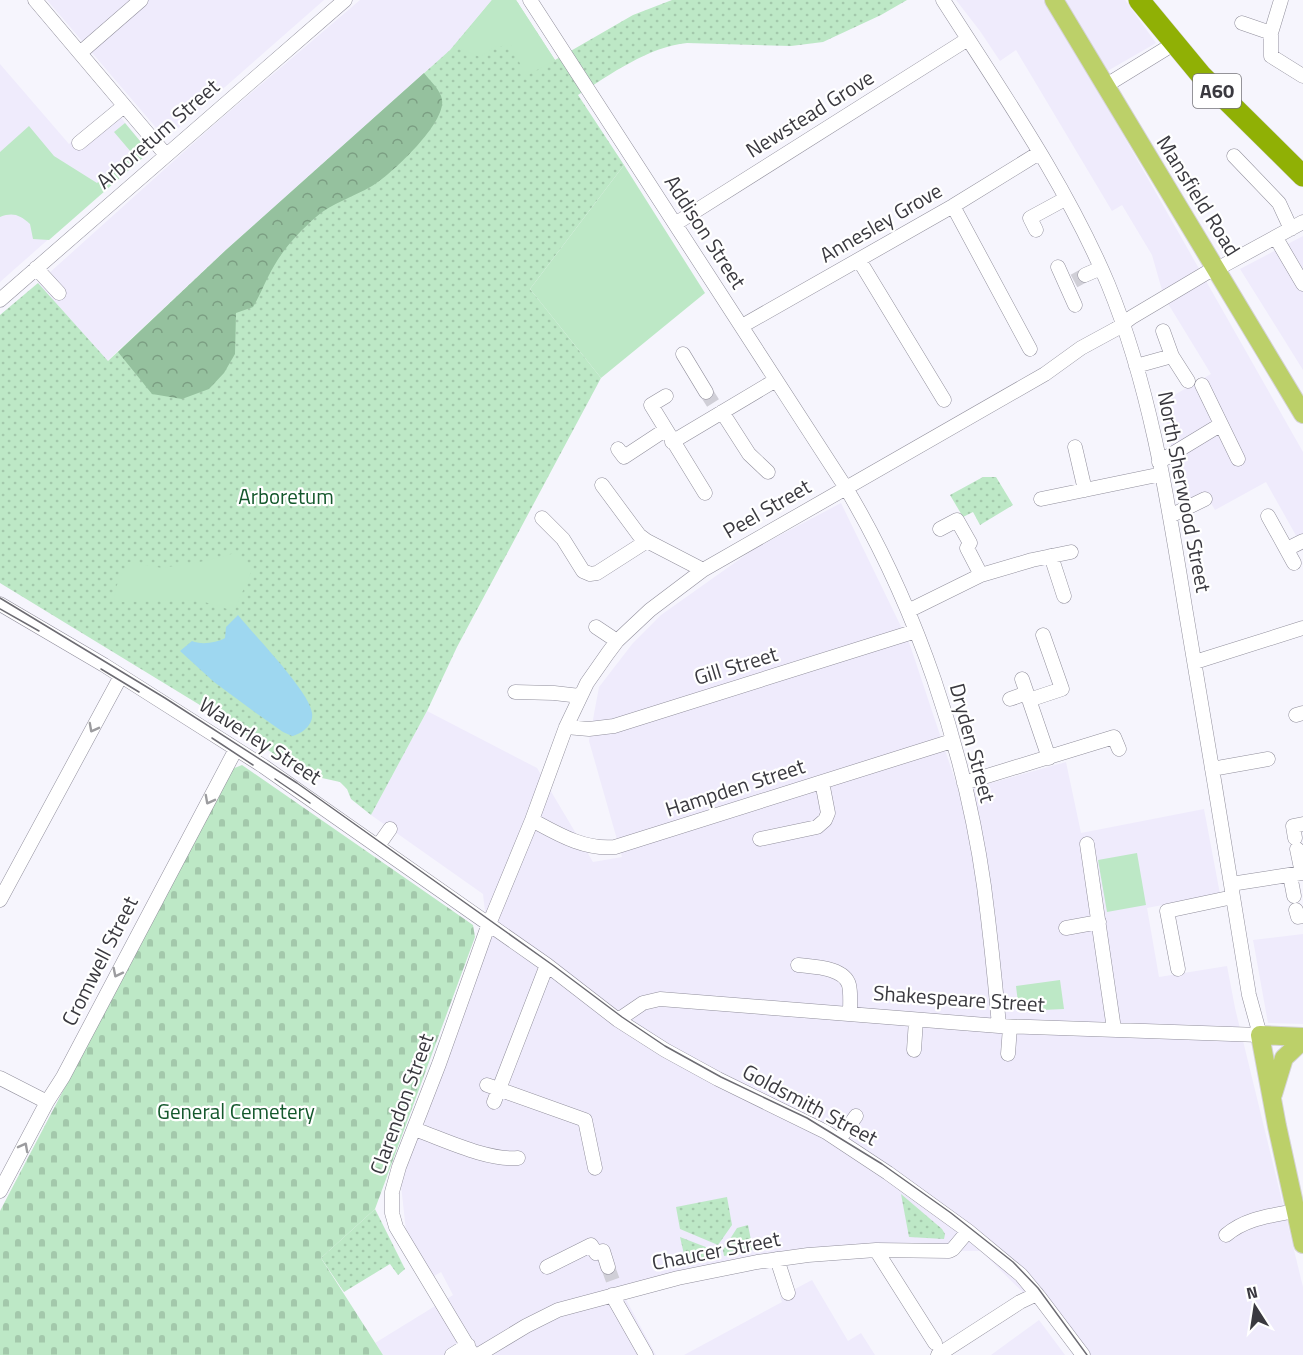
<svg xmlns="http://www.w3.org/2000/svg" width="1303" height="1355" font-family="'Titillium Web',sans-serif">
<style>
.built{fill:#efebfc}
.grass{fill:url(#grass-dots)}
.forest{fill:url(#forest-crowns)}
.cemetery{fill:url(#cemetery-stones)}
.garden{fill:#bde8c6}
.water{fill:#9ed7f0}
.lines{fill:none;stroke-linecap:round;stroke-linejoin:round}
.minor-tunnel{stroke:#d0cfd7;stroke-width:14;stroke-dasharray:14 7;stroke-linecap:butt}
.minor-casing{stroke:#918f9c;stroke-width:15}
.major-casing{stroke:#d4d3d5;stroke-width:20}
.highway-casing{stroke:#d4d3d5;stroke-width:22}
.minor{stroke:#fff;stroke-width:14}
.major{stroke:#bcd069;stroke-width:18}
.highway{stroke:#90b005;stroke-width:21}
.tram{stroke:#6d6c73;stroke-width:1.5}
.oneway{stroke:#9c9c9f}
.labels{text-anchor:middle;stroke-width:4.5;stroke-linejoin:round;paint-order:stroke}
.shield{fill:#fff;stroke:#757479;stroke-width:1.5}
.shield-label{font-size:20px;font-weight:bold;fill:#3a393f}
.street-label{font-size:21px;fill:#3a393f;stroke:#fff}
.park-label{font-size:21px;fill:#14582c;stroke:#fff}
</style>
<defs>
<pattern id="grass-dots" width="8" height="8" patternUnits="userSpaceOnUse" patternTransform="scale(1.5)"><rect width="8" height="8" fill="#bde8c6"/><path d="M2 2h.1M6 6h.1" fill="none" stroke="#a3c8ab" stroke-width="1.8" stroke-linecap="round"/></pattern>
<pattern id="forest-crowns" width="20" height="18" patternUnits="userSpaceOnUse" patternTransform="scale(1.5)"><rect width="20" height="18" fill="#95c19e"/><path d="M2 6a3 3 0 1 1 6 0M12 15a3 3 0 1 1 6 0" fill="none" stroke="#7b9e82"/></pattern>
<pattern id="cemetery-stones" width="16" height="16" patternUnits="userSpaceOnUse" patternTransform="scale(1.5)"><rect width="16" height="16" fill="#bde8c6"/><path d="M2 7V4a2 2 0 0 1 4 0v3zM10 15v-3a2 2 0 0 1 4 0v3z" fill="#a3c8ab"/></pattern>
</defs>
<rect width="100%" height="100%" fill="#f6f5fd"/>
<path class="built" d="M47,0H324L175,131L168,134L158,130Z
M360,0H492L450,50L226,250L107,361L38,283L216,123Z
M956,0H1125L1156,43L1092,80L1303,452V548L1266,482L1215,510L1211,503L1186,516L1162,402L1211,374L1164,297L1152,255L1122,205L1112,211L1016,50L1000,61L980,31Z
M0,64L69,144L113,108L145,147L146,153L0,282Z
M1303,236V370L1240,269Z
M841,503L910,645L959,792L1066,762L1081,833L1204,809L1220,894L1147,908L1159,977L1227,966L1235,1008L1303,1287V1355H1075L1056,1325L981,1251L876,1250L808,1255L623,1294L656,1355H383L375,1343L453,1295L441,1272L431,1278L408,1249L399,1167L487,929L483,894L371,815L427,711L537,768L593,862L622,857L589,741L599,687L633,643L661,615L754,549Z
M1303,934V1024L1268,1023L1253,940Z
M812,1280L848,1341L861,1333L875,1355H684L782,1302L780,1297Z
M1039,1320L1065,1355H991L1035,1323Z"/>
<path class="grass" d="M492,0H516L555,60L633,15L672,0H907L881,15L823,42L791,46L687,43C648,47 611,74 578,95L624,165L530,289L601,378L457,647L427,711L371,815L351,799L347,789L340,782L304,774L213,713L0,583V315L38,283L108,361L226,250L450,50Z
M983,477H996L1013,505L980,525L973,512L963,517L950,495Z
M901,1194L942,1229L945,1234L944,1239L909,1237Z
M727,1197L732,1225L718,1245L680,1229L676,1207Z
M375,1209L405,1269L398,1275L390,1264L344,1292L321,1258Z
M748,1225L753,1250L724,1256L723,1250L737,1228Z
M680,1237L716,1251L717,1257L686,1263Z"/>
<path class="forest" d="M424,73C430,81 441,90 442,100C446,123 391,175 372,186C353,197 332,203 316,217C300,231 284,248 274,266C266,279 261,294 253,307L236,313L235,354L224,373L209,389L182,399L152,394L118,352L226,250Z"/>
<path class="cemetery" d="M242,765L473,925L475,937L375,1209L321,1258L383,1355H0V1211L232,769Z"/>
<path class="garden" d="M492,0H516L555,60L526,76L511,45L494,47L480,57L454,46Z
M125,123L145,147L146,155L49,240L33,239L30,224C20,215 13,212 0,217V152L29,126L54,156L97,183L131,152L114,132Z
M624,165L705,293L601,378L530,289Z
M235,553L252,570L234,611L198,600L114,602L116,587L128,562L162,568L205,561Z
M1137,853L1146,905L1107,912L1098,860Z
M1060,980L1064,1009L1019,1011L1016,986Z"/>
<path class="water" d="M238,615C254,635 310,692 312,713C314,724 302,734 292,736L283,732L256,713L214,682L180,651L192,641C201,645 216,643 225,638L226,627Z"/>
<g class="lines">
<path class="minor-tunnel" d="M1074,281L1085,275
M706,392L713,403
M608,1267L613,1281"/>
<defs>
<path id="minor" d="M35,0L166,155
M530,0L846,488C916,605 965,750 984,886C990,932 995,979 999,1026
M1242,23L1271,33L1281,0
M1271,33V56L1303,76
M80,53L141,0
M1105,86L1175,43
M79,143L124,106
M1234,156L1279,203L1291,229
M953,206L1030,349
M675,224L968,39
M1036,230L1030,218L1065,199
M1276,238L1303,284
M859,260L944,400
M1058,267L1075,305
M36,268L59,293
M1085,275L1101,268
M0,300L345,0
M742,326L953,206L1039,153
M1163,331L1172,356L1188,381
M683,354L706,392
M1136,366L1172,356
M1202,385L1238,459
M666,396L651,405L705,493
M722,412L749,454L768,472
M672,442L776,380
M1075,447L1085,490
M618,449L624,457L665,430
M1159,462L1220,425
M602,485L639,535L647,541
M1041,499L1162,474
M1170,516L1205,499
M1268,516L1294,563
M542,518L563,539L583,571L590,574L597,573L647,541L703,570
M940,529L957,520L970,543L967,548L981,575
M1287,549L1303,541
M1051,556L1064,596
M0,604L104,665L263,766L547,965L618,1020L665,1050L718,1079L826,1132L888,1173L968,1231L1021,1275L1040,1298L1083,1355
M908,611L981,575L1032,560L1071,552
M596,627L617,641
M1195,662L1303,628
M1022,679L1049,758
M515,692L554,693L580,696
M1010,699L1027,693
M1029,700L1062,689L1043,635
M1296,715L1303,713
M566,727L589,729L614,726L916,631
M1212,769L1268,759
M964,783L1114,737L1119,749
M532,820C558,834 584,850 615,847L952,741
M1295,838L1293,826L1303,824
M760,839L817,827L825,820L828,813L822,782
M1087,844L1114,1029
M378,846L390,829
M1290,875L1294,896
M1231,884L1302,873L1297,849
M0,900L121,676
M1296,910L1298,917L1303,916
M1066,928L1099,922
M798,965C813,967 844,967 849,985C851,993 850,1005 850,1014
M1178,969L1167,911L1233,897
M618,1020L643,1003L660,999L999,1026L1260,1035L1249,995C1228,868 1208,740 1186,613C1168,502 1151,389 1108,284C1066,184 1001,91 943,0
M914,1050L916,1020
M1008,1054L1010,1027
M0,1078L47,1102
M487,1085L585,1120L595,1168
M494,1102L547,965
M414,1129C443,1139 487,1161 518,1158
M839,1140L856,1116
M0,1191L47,1102L63,1077L236,749
M1226,1235C1246,1218 1270,1216 1295,1211
M876,1250L935,1343
M777,1259L788,1293
M547,1267L591,1245L596,1253L603,1251L608,1267
M612,1295L646,1355
M452,1355L468,1345
M473,1355L396,1227L392,1213V1192L399,1167L439,1064L487,929L532,820L566,727L587,683L608,653L617,641L650,610L703,570L1045,374L1081,348L1116,329L1132,317L1206,273L1217,269L1303,222
M478,1355L526,1326L558,1310L678,1278L757,1262L808,1255L876,1250L949,1251L953,1249L968,1231
M938,1355L1020,1302L1037,1294"/>
<path id="major" d="M1054,0L1303,414
M1303,1037L1260,1035L1277,1126L1303,1244
M1273,1094L1284,1058L1303,1040"/>
<path id="highway" d="M1139,0L1201,75L1303,176"/>
</defs>
<use href="#minor" class="minor-casing"/>
<use href="#major" class="major-casing"/>
<use href="#highway" class="highway-casing"/>
<use href="#minor" class="minor"/>
<use href="#major" class="major"/>
<use href="#highway" class="highway"/>
<path class="tram" d="M0,598L165,698L297,783L554,966L622,1017L665,1046L721,1077L807,1118L882,1164L951,1213L1013,1262L1038,1288L1087,1355
M0,609L39,631
M101,669L139,692
M212,738L253,765
M275,779L310,803"/>
</g>
<defs><path id="oneway-chevron" d="M-2-3.5L2.5 0L-2 3.5" fill="none" stroke-width="1.6" stroke-linecap="round" stroke-linejoin="round" transform="scale(1.5)"/></defs>
<g class="oneway">
<use href="#oneway-chevron" transform="translate(93 728) rotate(118)"/>
<use href="#oneway-chevron" transform="translate(209 800) rotate(118)"/>
<use href="#oneway-chevron" transform="translate(117 973) rotate(117)"/>
<use href="#oneway-chevron" transform="translate(24 1147) rotate(-62)"/>
</g>
<g class="labels">
<rect class="shield" x="1193" y="74" width="48" height="34" rx="4.5"/>
<g class="shield-label">
<text x="1217" y="98">A60</text>
</g>
<g class="street-label">
<text transform="translate(810 114) rotate(-32)" y="7">Newstead Grove</text>
<text transform="translate(158 134) rotate(-41)" y="7">Arboretum Street</text>
<text transform="translate(1198 196) rotate(58)" y="7">Mansfield Road</text>
<text transform="translate(881 223) rotate(-30)" y="7">Annesley Grove</text>
<text transform="translate(705 232) rotate(57)" y="7">Addison Street</text>
<text transform="translate(1184 492) rotate(79)" y="7">North Sherwood Street</text>
<text transform="translate(767 509) rotate(-30)" y="7">Peel Street</text>
<text transform="translate(736 666) rotate(-17)" y="7">Gill Street</text>
<text transform="translate(260 741) rotate(33)" y="7">Waverley Street</text>
<text transform="translate(972 743) rotate(75)" y="7">Dryden Street</text>
<text transform="translate(735 788) rotate(-18)" y="7">Hampden Street</text>
<text transform="translate(100 961) rotate(-63)" y="7">Cromwell Street</text>
<text transform="translate(959 999) rotate(4)" y="7">Shakespeare Street</text>
<text transform="translate(402 1104) rotate(-70)" y="7">Clarendon Street</text>
<text transform="translate(810 1105) rotate(28)" y="7">Goldsmith Street</text>
<text transform="translate(716 1251) rotate(-11)" y="7">Chaucer Street</text>
</g>
<g class="park-label">
<text x="286" y="504">Arboretum</text>
<text x="236" y="1119">General Cemetery</text>
</g>
</g>
<g transform="translate(1255 1307) rotate(348)" stroke="#ffffff" stroke-width="4.5" paint-order="stroke">
<path d="M0-4.5L10 22L0 15L-10 22Z" fill="#3a393f"/>
<text y="-9" font-size="16" font-weight="bold" text-anchor="middle" fill="#3a393f">N</text>
</g>
</svg>
